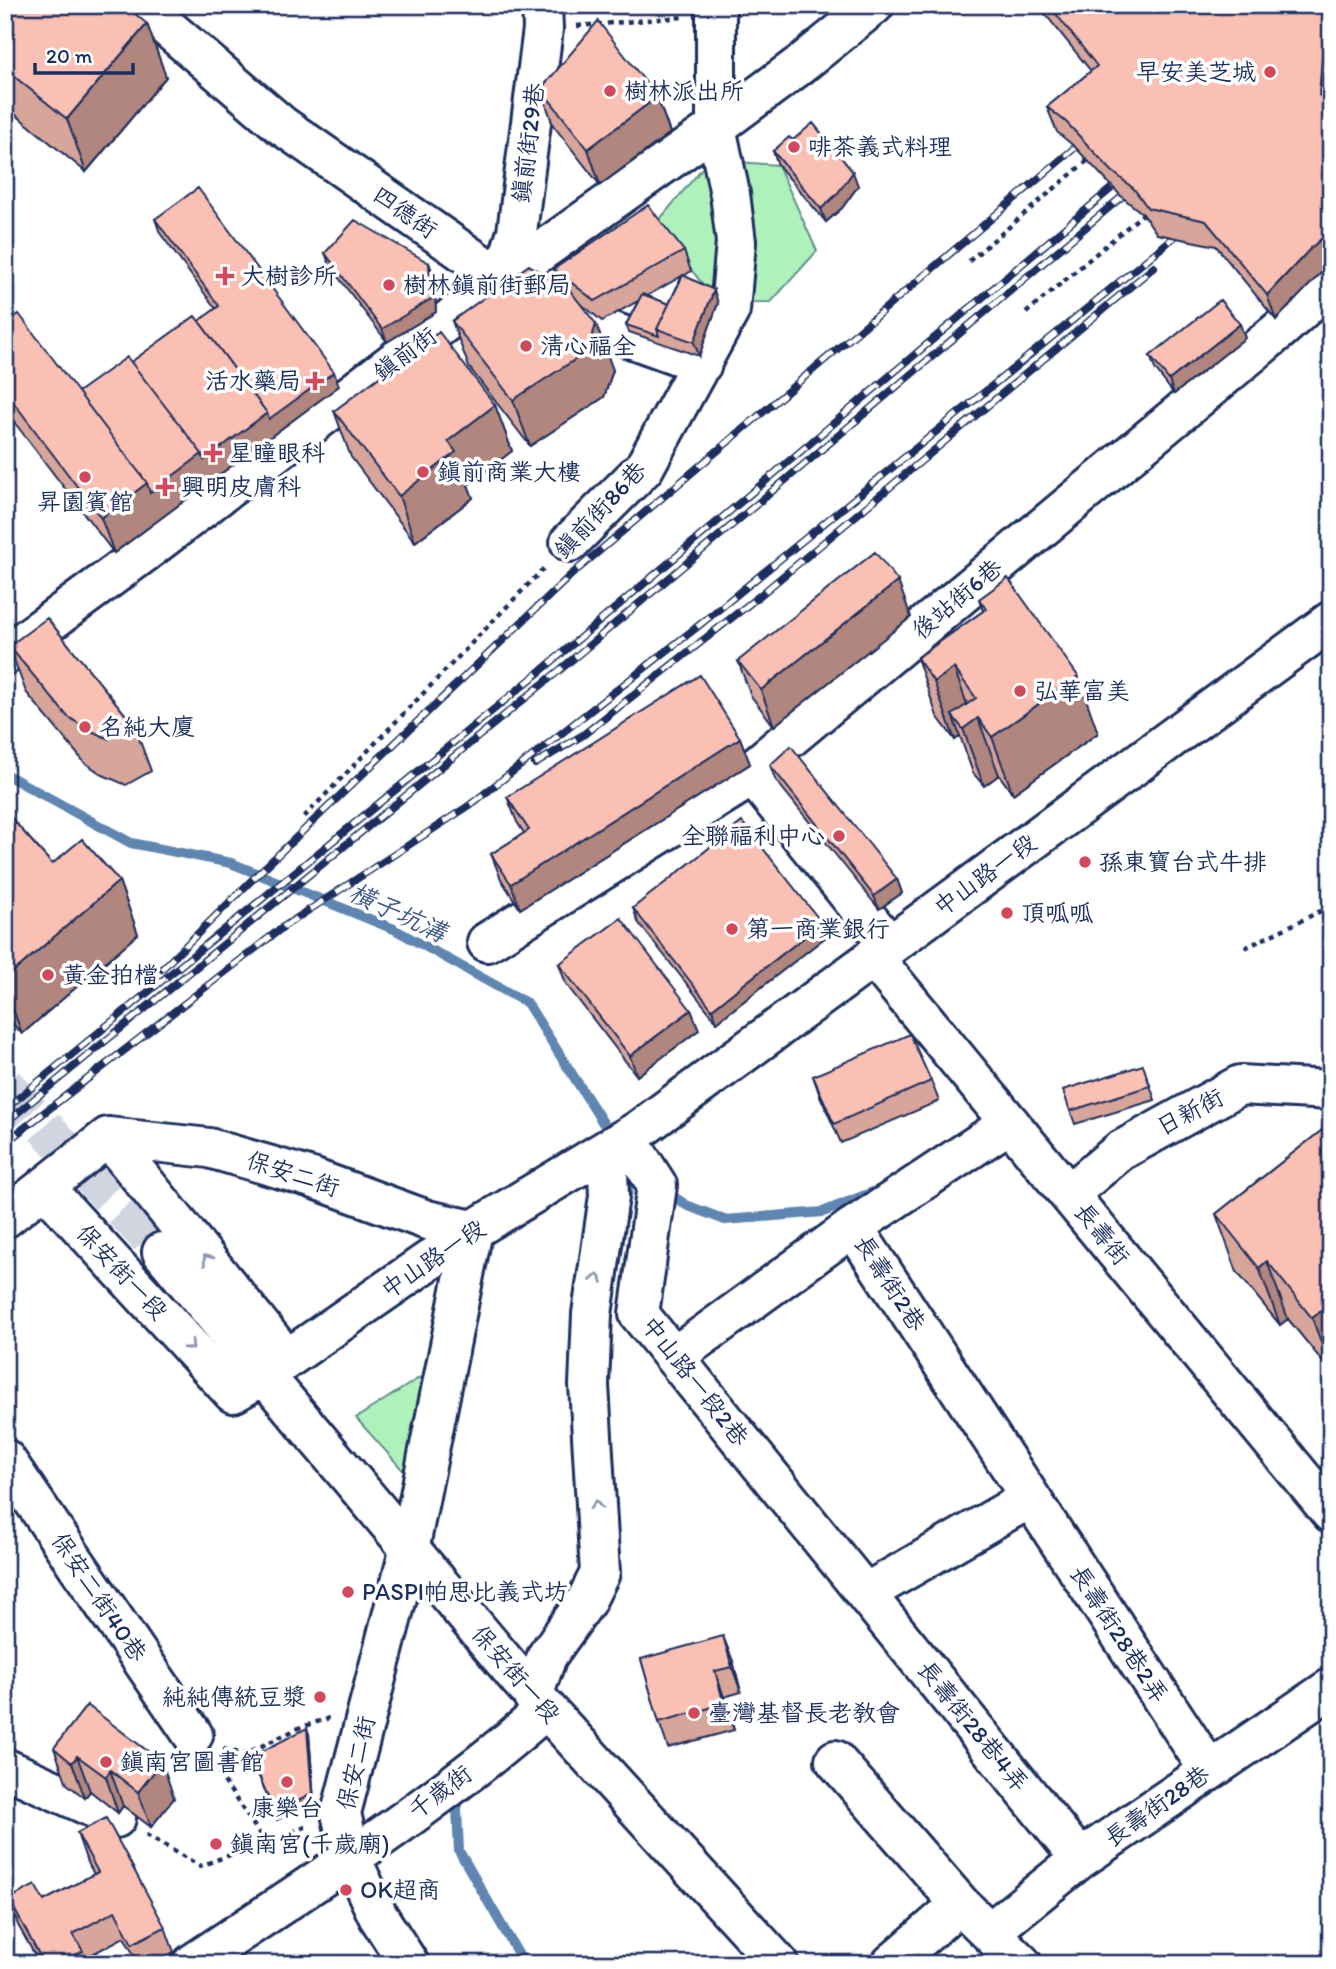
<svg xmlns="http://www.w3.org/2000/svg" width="1336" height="1969" font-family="Itim,'LXGW WenKai TC',sans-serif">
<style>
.green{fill:#aef1bb;stroke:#64908c;stroke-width:2}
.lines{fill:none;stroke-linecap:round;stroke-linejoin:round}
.stream{stroke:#5f85b1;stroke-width:10}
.major-tunnel{stroke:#d1d5df;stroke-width:38;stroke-dasharray:38 19;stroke-linecap:butt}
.minor-casing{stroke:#1b2f5e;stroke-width:44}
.major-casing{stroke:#1b2f5e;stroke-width:44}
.path{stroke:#1b2f5e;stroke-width:4.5;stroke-dasharray:5 5;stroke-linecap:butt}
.minor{stroke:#fff;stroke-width:38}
.major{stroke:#fff;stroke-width:38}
.rail-casing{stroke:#1b2f5e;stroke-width:8}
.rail{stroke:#fff;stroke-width:5;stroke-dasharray:16;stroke-linecap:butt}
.wall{fill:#d8a59b;stroke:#1b2f5e;stroke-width:2;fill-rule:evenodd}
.shaded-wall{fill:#b0867e;stroke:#1b2f5e;stroke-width:2}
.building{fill:#fbc0b4;stroke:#1b2f5e;stroke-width:2}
.oneway{stroke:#8d97ae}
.poi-dot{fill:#d1495b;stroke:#fff;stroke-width:2.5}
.labels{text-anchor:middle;stroke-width:7;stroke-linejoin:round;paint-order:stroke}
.poi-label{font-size:24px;fill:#1b2f5e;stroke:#fff;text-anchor:start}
.street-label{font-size:24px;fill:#1b2f5e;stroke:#fff}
.water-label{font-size:26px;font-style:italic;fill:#3d5a87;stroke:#fff}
</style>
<rect width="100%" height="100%" fill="#fff"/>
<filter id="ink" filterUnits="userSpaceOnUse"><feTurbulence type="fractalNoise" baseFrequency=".0143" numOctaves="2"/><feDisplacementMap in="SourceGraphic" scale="14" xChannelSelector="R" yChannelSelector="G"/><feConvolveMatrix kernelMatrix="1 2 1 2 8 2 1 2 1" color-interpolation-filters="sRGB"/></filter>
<g filter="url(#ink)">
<path class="green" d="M709,160L778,165L817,251L771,302L718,303L655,225Z
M438,1366L408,1476L356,1418Z"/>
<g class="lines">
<path class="stream" d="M5,774L131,843L231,863L394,929L527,1003L612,1137
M666,1191L686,1205L725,1220L823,1212L878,1190
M625,1203L633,1169
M460,1795L457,1809L459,1851L524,1964"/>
<path class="major-tunnel" d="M5,1085L162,1252"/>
<defs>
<path id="minor" d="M141,5L281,125L502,279L594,325L702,364
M502,279L517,232L543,29L542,5
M570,542L644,468L730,310L736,242L730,194L716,127V5
M5,655L145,552L502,279L716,127L800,65L874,5
M487,942L753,776
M889,945L753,776L755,767L1282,328L1331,283
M873,957L1331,1513
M1010,1123L853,1227L1209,1770
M108,1137L209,1148L312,1178L427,1220L473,1230L409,1551L341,1813L351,1858L378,1916L409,1964
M627,1138L657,1185L639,1314L1080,1859
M44,1187L233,1393L264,1375L275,1344L108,1137
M1069,1194L1120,1151L1240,1085L1331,1090
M5,1218L108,1137
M675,1356L853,1227
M264,1375L520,1680L779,1964
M5,1459L193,1735
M866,1593L1030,1498
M533,1696L547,1656L586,1601L600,1573L589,1385L592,1314L609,1196L607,1150
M835,1760L960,1904
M5,1768L116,1818
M990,1932L1080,1859L1331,1688
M192,1964C312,1884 437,1805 546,1709
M891,1964L960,1904L1022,1964"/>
<path id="major" d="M162,1252L264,1375L473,1230L639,1130L1331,621"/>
</defs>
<use href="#minor" class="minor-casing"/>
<use href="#major" class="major-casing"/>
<path class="path" d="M577,26L683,17
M969,261L1088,160
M1026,313L1143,214
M304,817L547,565
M1245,948L1331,906
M223,1749L245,1754L299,1728L329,1718
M213,1765L265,1842
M146,1835L200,1866L308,1826"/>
<use href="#minor" class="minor"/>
<use href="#major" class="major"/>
<defs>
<path id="rail" d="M535,764L583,735L758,597L1154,267
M162,969L261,871L571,575L1091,134
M5,1109L542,670L1126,176
M5,1123L561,669L1137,184
M5,1143L283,927L470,805L697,627L1189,225"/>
</defs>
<use href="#rail" class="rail-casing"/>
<use href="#rail" class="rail"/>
</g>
<path class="wall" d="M5,5L11,10L147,24L166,77L86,172L5,106Z
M1038,5H1331V95L1319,275L1276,320L1216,246L1157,234L1143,214L1122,197L1075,147L1057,132L1047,107L1091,71Z
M541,89L657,97L670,133L600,185L553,125Z
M773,151L858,186L842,208L826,222L778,165Z
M155,219L339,386L114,553L5,410V324L78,392L131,362L199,321L216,309L160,233Z
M684,251L691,271L684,276L718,303L699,356L629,332L626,325L638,301L602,321L581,304L613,370L604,397L530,446L469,367L452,321L558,282L554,269ZM682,276L669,304L647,296Z
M325,253L429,263L434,277L436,312L387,342L330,266Z
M1245,338L1174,394L1155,369L1150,356Z
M495,405L512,451L468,485L473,498L415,542L351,457L334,411Z
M979,599L1098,733L1013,794L999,775L984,786L973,773L960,736L955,740L937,716L917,658L983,611Z
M911,617L774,726L751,696L738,661Z
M9,646L134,725L151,771L126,785L103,775L84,762L26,692Z
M740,738L750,764L520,909L501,879L491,854L524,833L517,822L507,797Z
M770,765L897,879L902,893L879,909L775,779Z
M5,811L52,864L119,881L138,934L22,1034L5,1015Z
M633,908L822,923L827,936L717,1022L638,922Z
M559,964L691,1010L699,1030L637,1076L566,984Z
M813,1076L931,1081L939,1101L841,1143L820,1096Z
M1148,1079L1155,1100L1075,1124L1063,1090Z
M1331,1123V1372L1288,1319L1280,1325L1237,1272L1216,1214Z
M641,1659L733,1661L741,1692L724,1697L734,1730L668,1748L659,1722Z
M87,1705L174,1798L151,1827L123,1806L118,1813L90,1791L85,1798L67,1784L54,1748Z
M309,1734L314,1801L277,1820L251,1757Z
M77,1833L165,1927L174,1952L152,1964H139L124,1937L85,1958L87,1964H40L18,1925L9,1899L44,1901L94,1874L86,1859Z"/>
<path class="shaded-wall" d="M147,24L166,77L86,172L67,119Z
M1331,38V95L1329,121L1319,95L1323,46Z
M657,97L670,133L600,185L588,149Z
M853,172L858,186L842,208L826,222L821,209Z
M1331,230V264L1319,275L1276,320L1267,295L1310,249Z
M429,263L434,277L436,312L387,342L382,329Z
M714,290L718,303L699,356L694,342Z
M596,324L613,370L604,397L530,446L513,400Z
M1240,324L1245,338L1174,394L1169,380Z
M334,372L339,386L114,553L101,518L147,483L202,454Z
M495,405L512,451L468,485L473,498L415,542L399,496L448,441Z
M898,581L911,617L774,726L761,690Z
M954,668L973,721L978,718L999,775L984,786L963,729L952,715L960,736L955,740L934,682Z
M1078,676L1098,733L1013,794L992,737Z
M740,738L750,764L520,909L511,884Z
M897,879L902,893L879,909L874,896Z
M119,881L138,934L22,1034L5,987V979Z
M822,923L827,936L717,1022L712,1009Z
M691,1010L699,1030L637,1076L630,1056Z
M1267,1261L1288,1319L1280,1325L1259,1268Z
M1331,1303V1368L1312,1318Z
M723,1636L733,1661L741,1692L732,1667Z
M715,1671L724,1697L734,1730L724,1704Z
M307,1728L309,1734L314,1801L312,1794Z
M77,1756L90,1791L85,1798L72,1763Z
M162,1762L174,1798L151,1827L138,1792Z
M110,1770L123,1806L118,1813L106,1777Z"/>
<path class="building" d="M5,5L11,10L15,5H125L147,24L67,119L5,69Z
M1049,5H1331V38L1323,46L1319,95L1331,108V230L1310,249L1267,295L1206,221L1148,208L1134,189L1112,171L1066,122L1047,107L1097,66Z
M598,21L657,97L588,149L541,89Z
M813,123L853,172L837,194L821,209L773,151L789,137L793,140Z
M198,188L334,372L269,419L267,413L199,321L219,306L155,219Z
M648,205L684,251L595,301L554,269Z
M355,220L429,263L431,299L382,329L325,253Z
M529,265L568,288L596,324L588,351L513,400L452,321Z
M683,275L714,290L694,342L657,329Z
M642,294L669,304L657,329L659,336L626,325Z
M1220,300L1240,324L1169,380L1150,356Z
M19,314L147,483L101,518L5,391V324Z
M195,316L267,413L204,460L202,454L131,362Z
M439,332L495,405L448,441L456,452L399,496L334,411Z
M127,357L202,454L150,493L147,483L78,392Z
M875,552L898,581L761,690L738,661Z
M1008,578L1078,676L992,737L978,718L963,729L952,715L976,698L954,668L934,682L917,658L986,609L979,599Z
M47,618L134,725L109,739L87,729L67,716L9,646Z
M700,675L740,738L511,884L491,854L529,830L507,797Z
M791,746L897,879L874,896L770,765Z
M5,811L52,864L82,839L119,881L5,979Z
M742,822L822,923L712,1009L633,908Z
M621,918L691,1010L630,1056L559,964Z
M910,1034L931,1081L834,1124L813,1076Z
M1143,1065L1150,1086L1070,1111L1063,1090Z
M1331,1123V1303L1312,1318L1267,1261L1259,1268L1216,1214Z
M723,1636L732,1667L715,1671L724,1704L659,1722L641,1659Z
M87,1705L162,1762L138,1792L110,1770L106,1777L77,1756L72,1763L54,1748Z
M307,1728L312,1794L275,1813L251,1757Z
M106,1818L165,1927L132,1944L115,1911L73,1934L83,1951L59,1964H44L9,1899L35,1885L44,1901L98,1872L77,1833Z"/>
<defs><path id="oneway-chevron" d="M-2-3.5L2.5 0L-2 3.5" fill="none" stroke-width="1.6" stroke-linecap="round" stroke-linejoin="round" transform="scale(1.75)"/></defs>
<g class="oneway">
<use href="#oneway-chevron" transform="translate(207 1259) rotate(-129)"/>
<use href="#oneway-chevron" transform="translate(597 1278) rotate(-81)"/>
<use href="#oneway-chevron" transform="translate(190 1346) rotate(47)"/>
<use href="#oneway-chevron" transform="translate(596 1505) rotate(-93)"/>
</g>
</g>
<g class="poi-dot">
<circle cx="1270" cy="72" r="7"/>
<circle cx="610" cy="91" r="7"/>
<circle cx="794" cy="147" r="7"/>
<path d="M221.5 265.5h7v7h7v7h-7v7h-7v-7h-7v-7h7z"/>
<circle cx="389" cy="285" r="7"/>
<circle cx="526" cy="346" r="7"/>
<path d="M311.5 370.5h7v7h7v7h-7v7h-7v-7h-7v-7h7z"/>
<path d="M209.5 442.5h7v7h7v7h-7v7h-7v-7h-7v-7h7z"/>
<circle cx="423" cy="472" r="7"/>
<circle cx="85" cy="477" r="7"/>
<path d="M161.5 476.5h7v7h7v7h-7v7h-7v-7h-7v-7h7z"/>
<circle cx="1020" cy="691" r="7"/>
<circle cx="85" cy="727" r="7"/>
<circle cx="839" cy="836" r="7"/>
<circle cx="1085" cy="862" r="7"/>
<circle cx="1007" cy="913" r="7"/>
<circle cx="732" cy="929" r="7"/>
<circle cx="48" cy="975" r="7"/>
<circle cx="348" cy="1592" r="7"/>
<circle cx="320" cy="1697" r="7"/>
<circle cx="694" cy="1713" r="7"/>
<circle cx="106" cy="1762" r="7"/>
<circle cx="287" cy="1782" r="7"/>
<circle cx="216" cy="1844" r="7"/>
<circle cx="346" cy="1890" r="7"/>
</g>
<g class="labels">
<g class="poi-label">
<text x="1256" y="80" text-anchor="end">早安美芝城</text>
<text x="624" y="99">樹林派出所</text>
<text x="808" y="155">啡茶義式料理</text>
<text x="241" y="284">大樹診所</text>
<text x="403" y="293">樹林鎮前街郵局</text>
<text x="540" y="354">清心福全</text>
<text x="301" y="389" text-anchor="end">活水藥局</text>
<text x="229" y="461">星瞳眼科</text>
<text x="437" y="480">鎮前商業大樓</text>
<text x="181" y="495">興明皮膚科</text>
<text x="85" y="510" text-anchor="middle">昇園賓館</text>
<text x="1034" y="699">弘華富美</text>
<text x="99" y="735">名純大廈</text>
<text x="825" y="844" text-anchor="end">全聯福利中心</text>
<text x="1099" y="870">孫東寶台式牛排</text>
<text x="1021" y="921">頂呱呱</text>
<text x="746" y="937">第一商業銀行</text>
<text x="62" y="983">黃金拍檔</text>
<text x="362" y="1600">PASPI帕思比義式坊</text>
<text x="306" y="1705" text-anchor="end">純純傳統豆漿</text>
<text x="708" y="1721">臺灣基督長老教會</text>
<text x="120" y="1770">鎮南宮圖書館</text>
<text x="287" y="1816" text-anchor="middle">康樂台</text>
<text x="230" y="1852">鎮南宮(千歲廟)</text>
<text x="360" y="1898">OK超商</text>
</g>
<g class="street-label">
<text transform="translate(528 143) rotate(-83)" y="8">鎮前街29巷</text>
<text transform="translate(405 212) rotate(35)" y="8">四德街</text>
<text transform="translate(405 354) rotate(-37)" y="8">鎮前街</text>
<text transform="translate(600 510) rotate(-47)" y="8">鎮前街86巷</text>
<text transform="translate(957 599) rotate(-40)" y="8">後站街6巷</text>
<text transform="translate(985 875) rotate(-36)" y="8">中山路一段</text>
<text transform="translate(1190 1112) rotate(-28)" y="8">日新街</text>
<text transform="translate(293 1174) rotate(18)" y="8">保安二街</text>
<text transform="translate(1102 1234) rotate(51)" y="8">長壽街</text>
<text transform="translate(433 1259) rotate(-34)" y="8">中山路一段</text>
<text transform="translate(122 1272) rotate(47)" y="8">保安街一段</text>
<text transform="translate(890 1283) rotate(57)" y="8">長壽街2巷</text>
<text transform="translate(695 1381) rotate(52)" y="8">中山路一段2巷</text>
<text transform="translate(99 1597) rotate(56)" y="8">保安二街40巷</text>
<text transform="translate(1119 1634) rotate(57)" y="8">長壽街28巷2弄</text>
<text transform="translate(516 1674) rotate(49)" y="8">保安街一段</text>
<text transform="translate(973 1726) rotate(51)" y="8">長壽街28巷4弄</text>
<text transform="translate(356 1763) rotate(-77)" y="8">保安二街</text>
<text transform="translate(440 1792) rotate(-37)" y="8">千歲街</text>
<text transform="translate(1157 1806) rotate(-35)" y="8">長壽街28巷</text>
</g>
<g class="water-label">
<text transform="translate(398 912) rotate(25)" y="9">橫子坑溝</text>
</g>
</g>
<rect width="1336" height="1969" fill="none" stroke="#fff" stroke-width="28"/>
<rect x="14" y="14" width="1308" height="1941" fill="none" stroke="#1b2f5e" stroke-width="2.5" filter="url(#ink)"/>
<path d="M35 63v10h98v-10" fill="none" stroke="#1b2f5e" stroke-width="3.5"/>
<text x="46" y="63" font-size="21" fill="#1b2f5e" stroke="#ffffff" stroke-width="5" paint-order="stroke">20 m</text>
</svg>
